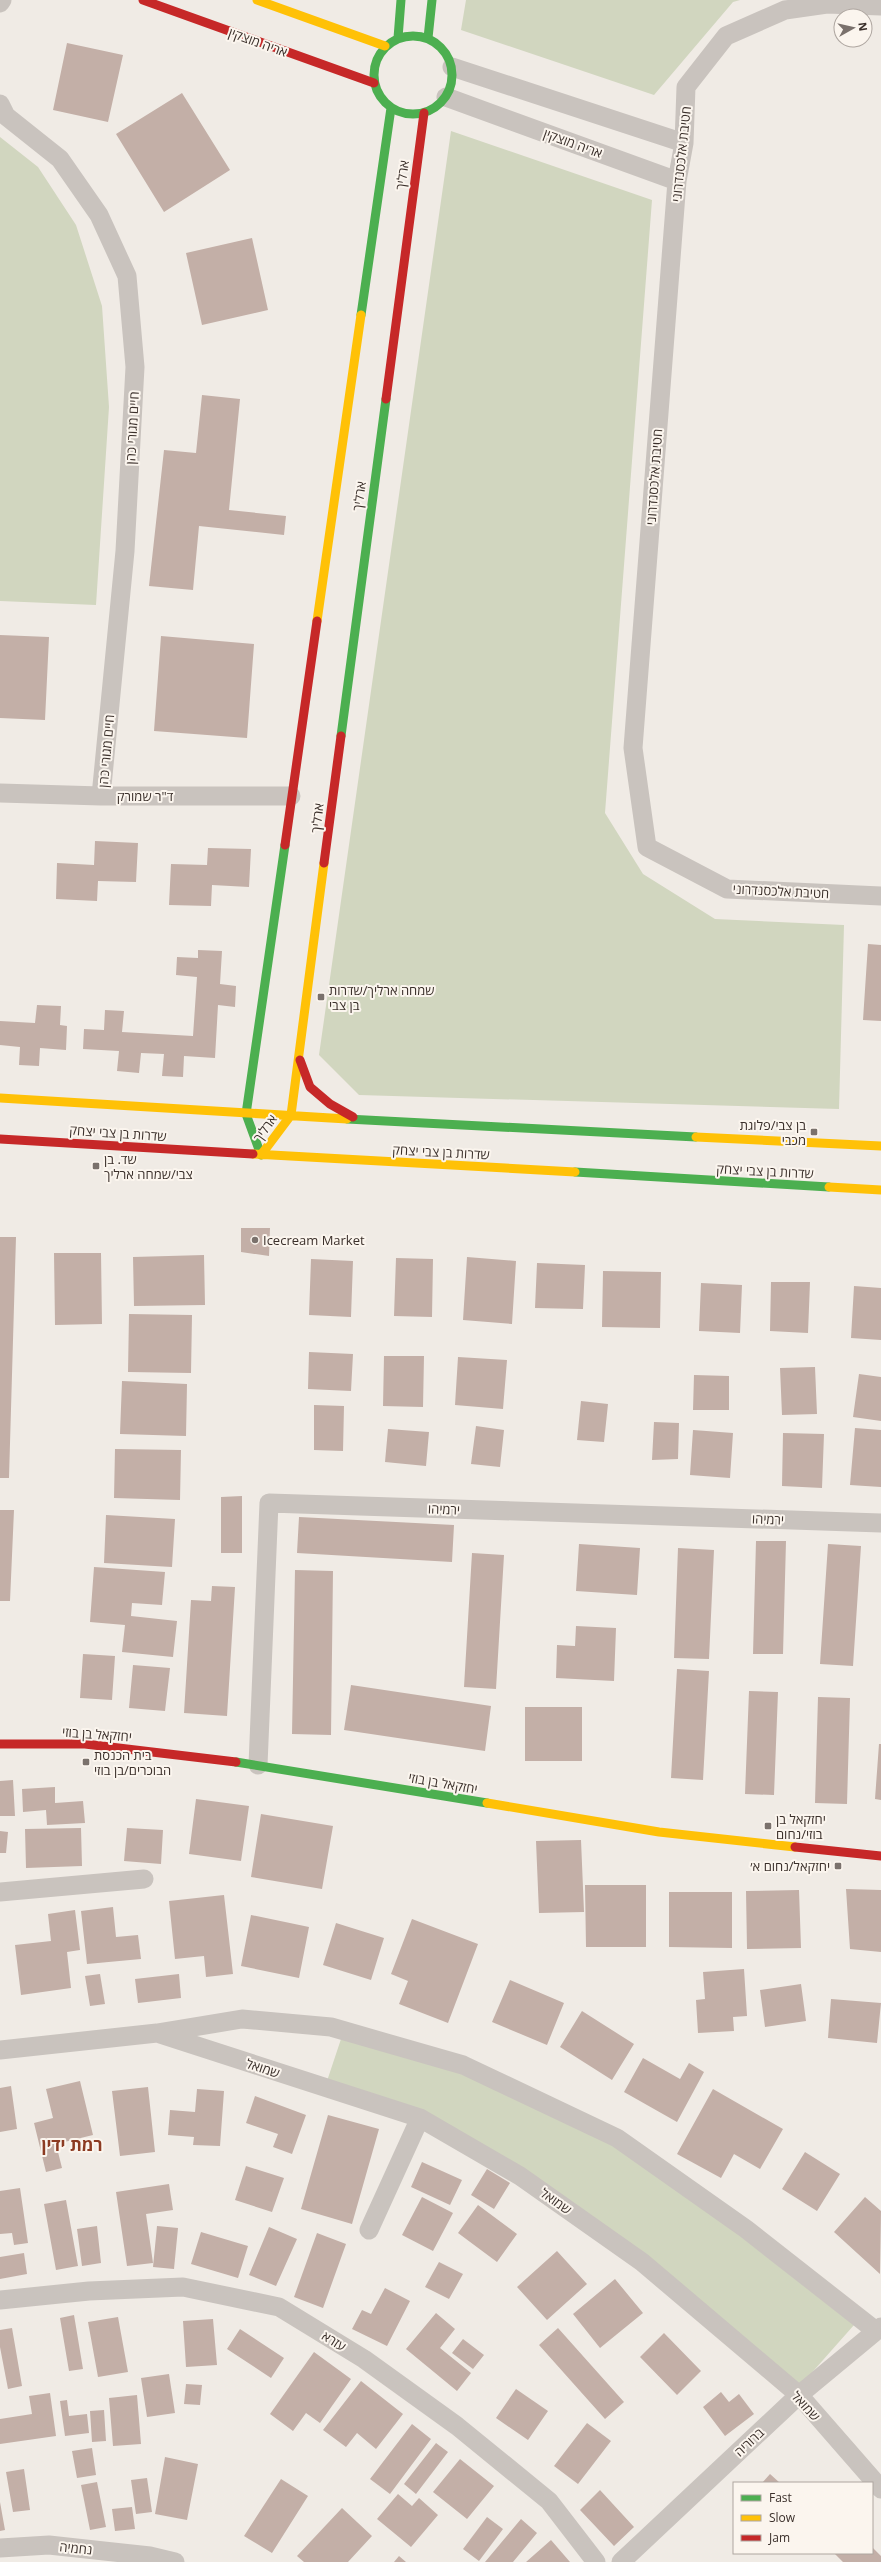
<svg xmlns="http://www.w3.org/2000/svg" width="881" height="2562" font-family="'Open Sans','Noto Sans Hebrew',sans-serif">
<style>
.green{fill:#d1d6bf}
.building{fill:#c3afa7}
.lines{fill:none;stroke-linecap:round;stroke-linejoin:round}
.street{stroke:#c9c3be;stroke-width:19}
.fast{stroke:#4caf50;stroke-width:9}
.slow{stroke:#ffc107;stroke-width:9}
.jam{stroke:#c62828;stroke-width:9}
.poi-dot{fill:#7a716c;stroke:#fbf5ee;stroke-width:1.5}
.labels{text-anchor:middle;stroke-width:4;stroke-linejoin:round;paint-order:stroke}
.street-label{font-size:13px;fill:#3b302b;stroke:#fbf5ee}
.poi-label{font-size:13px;fill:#3b302b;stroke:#fbf5ee;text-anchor:start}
.district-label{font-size:17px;font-weight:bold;fill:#8c3b22;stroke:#fbf5ee}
</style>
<rect width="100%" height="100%" fill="#f0ebe5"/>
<path class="green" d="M466,0H740L733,2L654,95L461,30Z
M451,131L652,200L605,813L643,874L715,919L844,925L839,1109L359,1095L319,1055Z
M0,137L38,167L76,225L102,306L109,407L96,605L0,601Z
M342,2036L413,2056L488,2084L597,2133L668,2179L854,2325L800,2386L446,2124L327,2081Z"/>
<path class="building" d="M67,43L123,55L108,122L53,110Z
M182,93L230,170L164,212L116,134Z
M252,238L268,310L202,325L186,253Z
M202,395L240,399L229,510L286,516L284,535L199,526L193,590L149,586L164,450L196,453Z
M0,635L49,637L45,720L0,718Z
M161,636L254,644L247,738L154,731Z
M95,841L138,843L136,882L98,881L97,901L56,899L57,863L94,865Z
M208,848L251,849L249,887L212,885L211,906L169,905L171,864L207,865Z
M868,944L881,945V1021L863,1020Z
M198,950L222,951L220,984L236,986L235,1007L218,1005L215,1058L184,1056L183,1077L162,1076L164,1054L141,1053L139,1073L117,1071L119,1051L83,1049L84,1029L104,1030L105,1010L124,1011L122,1032L193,1036L197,977L176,975L177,957L198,958Z
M37,1005L61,1006L60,1025L67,1026L66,1050L40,1048L39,1066L19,1065L20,1047L0,1045V1021L35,1023Z
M241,1228H270L269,1256L241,1252Z
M0,1237H16L9,1478H0Z
M54,1253H101L102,1324L55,1325Z
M204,1255L205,1305L134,1306L133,1257Z
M467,1257L516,1261L512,1324L463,1320Z
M396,1258L433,1259L432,1317L394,1316Z
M311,1259L353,1261L351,1317L309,1315Z
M537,1263L585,1265L583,1309L535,1308Z
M603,1271L661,1272L660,1328L602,1327Z
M771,1282H810L808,1333L770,1331Z
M701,1283L742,1285L740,1333L699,1331Z
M854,1286L881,1288V1340L851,1338Z
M129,1314L192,1315L191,1373L128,1372Z
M309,1352L353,1354L351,1391L308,1389Z
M384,1356H424L423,1407L383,1406Z
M458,1357L507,1360L503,1409L455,1405Z
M815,1367L817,1414L782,1415L780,1368Z
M859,1374L881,1377V1421L853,1417Z
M694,1375L729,1376V1410H693Z
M122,1381L187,1384L186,1436L120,1434Z
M581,1401L608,1404L604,1442L577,1440Z
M314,1405L344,1406L343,1451L314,1450Z
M654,1422L679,1423L678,1459L652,1460Z
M476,1426L504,1430L500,1467L471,1464Z
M855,1428L881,1430V1487L850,1485Z
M388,1429L429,1432L426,1466L385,1462Z
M693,1430L733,1433L730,1478L690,1475Z
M783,1433L824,1434L822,1488L782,1486Z
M115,1449L181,1450L180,1500L114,1498Z
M242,1496V1553H221V1497Z
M0,1510H14L10,1601H0Z
M106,1515L175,1519L172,1567L104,1563Z
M299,1517L454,1525L452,1562L297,1553Z
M756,1541H786L783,1654H753Z
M579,1544L640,1548L637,1595L576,1591Z
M828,1544L861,1546L853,1666L820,1664Z
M678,1548L714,1550L709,1659L674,1658Z
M472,1553L504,1555L496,1689L464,1687Z
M94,1567L165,1572L162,1605L132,1603L131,1616L177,1621L173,1657L122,1652L125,1625L90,1622Z
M295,1570L333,1571L331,1735L292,1734Z
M212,1586L235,1587L227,1716L184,1713L191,1600L211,1601Z
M576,1626L616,1628L614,1681L556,1678L557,1645L575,1646Z
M83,1654L115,1656L112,1700L80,1698Z
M133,1665L170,1668L165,1711L129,1708Z
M677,1669L709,1671L703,1780L671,1778Z
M351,1685L491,1706L485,1751L344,1730Z
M749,1691L778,1692L774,1795L745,1794Z
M818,1697L850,1698L847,1804L815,1803Z
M525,1707H582V1761H525Z
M879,1744H881V1800L875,1799Z
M13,1780L15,1816H0V1781Z
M55,1787V1803L83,1801L85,1823L47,1825L46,1810L23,1812L22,1789Z
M196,1799L249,1806L241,1861L189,1854Z
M261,1814L333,1826L322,1889L251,1877Z
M81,1828L82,1866L26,1868L25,1829Z
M127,1828L163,1830L161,1864L124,1861Z
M0,1831L8,1832L6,1853H0Z
M581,1840L584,1912L539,1913L536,1841Z
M585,1885H646V1947H586Z
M846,1889L881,1890V1952L850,1949Z
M799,1890L801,1948L747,1949L746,1891Z
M669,1892H732V1948L669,1947Z
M224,1895L233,1974L206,1977L204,1956L175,1959L169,1901Z
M113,1907L116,1937L138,1935L141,1959L87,1964L81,1911Z
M75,1910L80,1950L67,1952L71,1988L21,1995L15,1945L51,1941L48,1914Z
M251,1915L309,1927L299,1978L241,1966Z
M412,1919L478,1944L448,2023L399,2004L408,1981L391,1974Z
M336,1923L384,1938L371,1980L323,1965Z
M744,1969L747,2016L733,2017L734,2031L698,2033L696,2000L705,1999L703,1972Z
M100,1974L105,2004L90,2006L85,1976Z
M179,1974L181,1998L138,2003L135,1979Z
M510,1980L564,2003L547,2045L492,2022Z
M801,1984L806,2021L765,2027L760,1990Z
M831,1999L881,2003L877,2043L828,2038Z
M582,2011L634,2044L612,2080L560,2047Z
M643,2058L680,2079L689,2063L704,2072L677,2122L624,2092Z
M80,2081L93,2135L56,2144L62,2168L46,2172L34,2123L53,2118L46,2089Z
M11,2086L17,2129L0,2132V2088Z
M148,2087L155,2152L120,2156L112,2091Z
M197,2089L224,2091L220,2146L193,2145L194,2137L168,2135L170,2110L195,2112Z
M713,2089L783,2129L760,2169L734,2154L721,2178L677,2154Z
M255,2096L306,2115L292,2154L273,2147L278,2134L246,2123Z
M328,2115L379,2129L352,2224L301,2209Z
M805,2152L840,2174L817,2211L782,2189Z
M422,2162L462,2180L450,2205L411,2187Z
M246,2166L284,2178L272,2212L235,2200Z
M487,2169L510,2183L494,2209L471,2195Z
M169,2184L173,2210L146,2214L153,2263L127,2266L116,2192Z
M20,2188L28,2243L14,2245L12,2233L0,2234V2191Z
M422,2197L453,2213L433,2251L402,2235Z
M865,2197L881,2211L880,2274L834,2232Z
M66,2200L78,2266L56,2270L44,2204Z
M478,2205L517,2234L497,2262L458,2233Z
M97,2226L101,2263L82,2266L77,2229Z
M157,2226L178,2228L174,2269L153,2267Z
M269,2227L297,2239L276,2286L249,2275Z
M201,2232L248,2246L238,2278L191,2264Z
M317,2233L346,2244L323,2308L294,2297Z
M557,2251L587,2284L547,2320L517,2287Z
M24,2253L27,2274L0,2279V2257Z
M439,2262L463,2274L449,2299L425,2287Z
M615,2279L643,2313L600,2348L573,2314Z
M385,2288L410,2301L387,2346L352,2329L362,2310L371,2314Z
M436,2313L455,2329L440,2348L471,2373L457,2391L406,2349Z
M74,2315L83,2369L69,2371L60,2318Z
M118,2317L128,2372L98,2377L88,2322Z
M213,2319L217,2365L186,2367L183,2321Z
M12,2328L22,2386L8,2389L0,2347V2330Z
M558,2328L624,2402L605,2419L539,2345Z
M240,2329L284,2358L271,2378L227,2349Z
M664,2333L701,2371L677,2395L640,2357Z
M463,2339L484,2355L473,2369L452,2353Z
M314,2352L351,2379L320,2423L306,2413L293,2431L270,2414Z
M169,2374L175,2413L147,2417L141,2378Z
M361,2381L403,2414L376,2449L357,2433L346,2447L323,2430Z
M186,2384L202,2385L200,2405L184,2404Z
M516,2389L548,2411L528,2440L496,2418Z
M721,2392L729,2402L739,2394L754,2414L725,2436L703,2407Z
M50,2393L56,2436L0,2444V2419L32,2414L29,2396Z
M137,2395L141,2444L113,2446L109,2398Z
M67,2400L69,2416L87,2414L89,2433L65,2436L60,2401Z
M104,2410L106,2441L92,2442L90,2411Z
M587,2423L611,2441L578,2484L554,2466Z
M412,2424L431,2439L390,2494L370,2479Z
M436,2443L448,2452L416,2494L404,2484Z
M92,2448L96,2475L77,2478L72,2451Z
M165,2457L198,2464L187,2520L155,2514Z
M460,2459L494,2486L467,2519L433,2492Z
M24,2469L30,2510L13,2512L6,2472Z
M770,2474L780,2483H762Z
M147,2478L152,2512L136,2514L131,2480Z
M281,2479L308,2496L272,2553L244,2536Z
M97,2482L106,2527L90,2530L81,2485Z
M600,2490L634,2527L614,2546L580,2510Z
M398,2494L412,2506L419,2498L438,2515L411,2547L377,2519Z
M0,2502L5,2530L0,2531Z
M132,2507L135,2529L115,2531L112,2509Z
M342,2508L372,2536L348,2562H304L297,2556Z
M487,2517L503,2529L479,2561L463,2549Z
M521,2519L537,2533L513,2562H485Z
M551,2540L570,2562H526Z
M872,2547L881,2556V2562H843L834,2553H872Z
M399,2556L406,2562H394Z"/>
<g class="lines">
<path class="street" d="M0,3L2,0
M881,6L827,4L785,10L726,36L686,87L684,143L677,181L633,748L647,847L727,889L881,896
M452,67L684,143
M446,97L677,181
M0,104L6,116L60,159L99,215L127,276L135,367L125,551L101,796
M0,793L101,796H291
M258,1765L269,1503L881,1523
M0,1892L144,1879
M160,2034L420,2118L520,2176L642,2262L799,2395L881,2489
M0,2050L157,2033L242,2019L331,2027L463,2065L617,2138L746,2229L876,2331
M369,2230L420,2118
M0,2300L89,2291L183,2287L279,2307L364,2359L457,2426L549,2501L596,2562
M0,2548L49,2545L150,2556L175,2562
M621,2562L799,2395L881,2327"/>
<path class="fast" d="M374 75a39 39 0 1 1 78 0a39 39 0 1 1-78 0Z
M398,38L401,0
M428,38L432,0
M361,315L391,108
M341,736L386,399
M347,1119L696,1137
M261,1155L246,1114L285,845
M575,1172L829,1187
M236,1762L487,1803"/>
<path class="slow" d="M257,0L385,46
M317,621L361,315
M0,1098L347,1119
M696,1137L881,1146
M253,1154L575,1172
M261,1155L291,1115L324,863
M829,1187L881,1190
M487,1803L659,1832L795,1847"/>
<path class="jam" d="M143,0L374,83
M386,399L424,113
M285,845L317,621
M324,863L341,736
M300,1060L310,1087L330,1104L353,1117
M0,1139L253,1154
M0,1744H85L236,1762
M795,1847L881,1856"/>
</g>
<g class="poi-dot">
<rect x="317" y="993" width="8" height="8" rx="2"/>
<rect x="810" y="1128" width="8" height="8" rx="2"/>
<rect x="92" y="1162" width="8" height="8" rx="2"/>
<circle cx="255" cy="1240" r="4"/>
<rect x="82" y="1758" width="8" height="8" rx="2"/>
<rect x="764" y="1822" width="8" height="8" rx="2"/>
<rect x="834" y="1862" width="8" height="8" rx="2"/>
</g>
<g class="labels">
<g class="street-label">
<text transform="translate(258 42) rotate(20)" y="5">אריה מוצקין</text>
<text transform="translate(573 143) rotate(20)" y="5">אריה מוצקין</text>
<text transform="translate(681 154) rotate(-84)" y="5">חטיבת אלכסנדרוני</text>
<text transform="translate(402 175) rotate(-82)" y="5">ארליך</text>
<text transform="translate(132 428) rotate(-87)" y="5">חיים מגורי כהן</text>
<text transform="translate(654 477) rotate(-86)" y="5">חטיבת אלכסנדרוני</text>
<text transform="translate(359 496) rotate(-82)" y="5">ארליך</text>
<text transform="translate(106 751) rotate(-85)" y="5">חיים מגורי כהן</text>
<text x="145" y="801">ד"ר שמורק</text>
<text transform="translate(317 818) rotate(-83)" y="5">ארליך</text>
<text transform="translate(781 891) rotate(3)" y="5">חטיבת אלכסנדרוני</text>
<text transform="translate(265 1128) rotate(-54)" y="5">ארליך</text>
<text transform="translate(118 1133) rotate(4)" y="5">שדרות בן צבי יצחק</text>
<text transform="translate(441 1152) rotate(3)" y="5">שדרות בן צבי יצחק</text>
<text transform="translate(765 1171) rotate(3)" y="5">שדרות בן צבי יצחק</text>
<text transform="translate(444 1509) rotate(2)" y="5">ירמיהו</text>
<text transform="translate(768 1519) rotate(2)" y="5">ירמיהו</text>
<text transform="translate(97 1734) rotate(4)" y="5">יחזקאל בן בוזי</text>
<text transform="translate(443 1783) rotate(10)" y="5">יחזקאל בן בוזי</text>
<text transform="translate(263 2068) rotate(18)" y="5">שמואל</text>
<text transform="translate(556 2201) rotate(35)" y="5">שמואל</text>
<text transform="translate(334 2341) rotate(32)" y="5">עזרא</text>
<text transform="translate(806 2406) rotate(47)" y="5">שמואל</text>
<text transform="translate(749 2442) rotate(-43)" y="5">ברוריה</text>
<text transform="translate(76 2548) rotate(6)" y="5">נחמיה</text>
</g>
<g class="poi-label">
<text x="329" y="995">שמחה ארליך/שדרות<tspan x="329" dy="15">בן צבי</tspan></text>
<text x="806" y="1130" text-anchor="end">בן צבי/פלוגת<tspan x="806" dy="15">מכבי</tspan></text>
<text x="104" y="1164">שד. בן<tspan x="104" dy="15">צבי/שמחה ארליך</tspan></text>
<text x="263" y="1245">Icecream Market</text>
<text x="94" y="1760">בית הכנסת<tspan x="94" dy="15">הבוכרים/בן בוזי</tspan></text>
<text x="776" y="1824">יחזקאל בן<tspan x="776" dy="15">בוזי/נחום</tspan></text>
<text x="830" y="1871" text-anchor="end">יחזקאל/נחום א׳</text>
</g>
<g class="district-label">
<text x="72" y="2151">רמת ידין</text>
</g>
</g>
<rect x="733" y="2482" width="140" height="72" fill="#fbf5ee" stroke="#aea6a0"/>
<rect x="741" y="2495" width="20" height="6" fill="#4caf50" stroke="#aea6a0"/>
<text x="769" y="2502" font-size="12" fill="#3b302b">Fast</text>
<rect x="741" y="2515" width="20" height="6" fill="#ffc107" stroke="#aea6a0"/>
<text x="769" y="2522" font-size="12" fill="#3b302b">Slow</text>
<rect x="741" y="2535" width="20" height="6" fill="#c62828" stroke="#aea6a0"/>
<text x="769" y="2542" font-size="12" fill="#3b302b">Jam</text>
<g transform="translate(853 28) rotate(82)"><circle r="19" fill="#fbf5ee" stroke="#aea6a0"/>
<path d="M0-3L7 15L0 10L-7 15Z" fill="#7a716c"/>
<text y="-6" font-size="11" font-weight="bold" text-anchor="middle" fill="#3b302b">N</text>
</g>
</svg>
